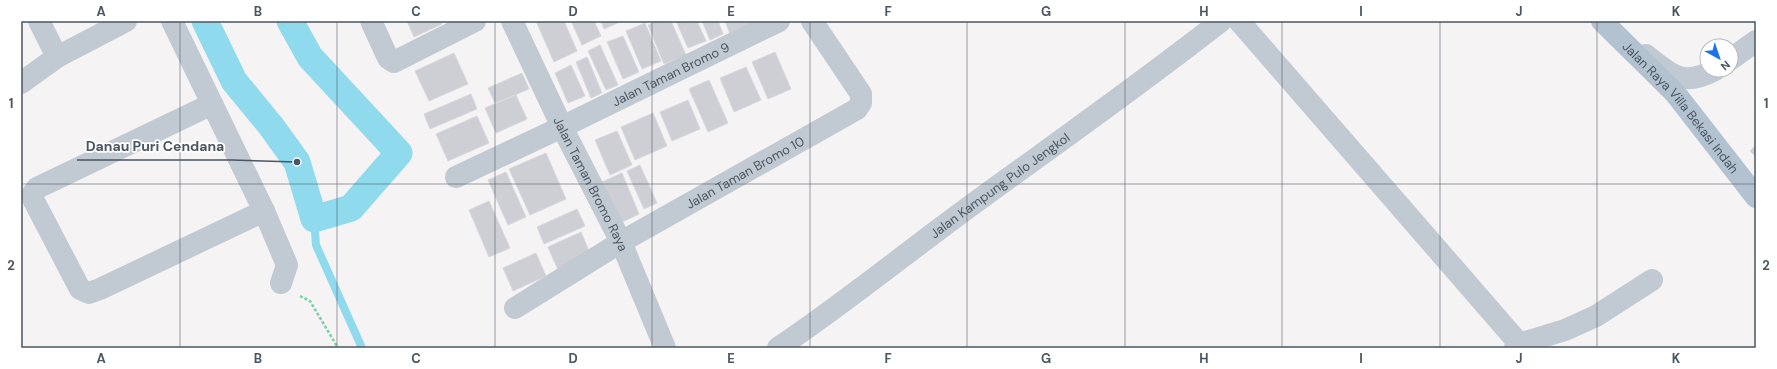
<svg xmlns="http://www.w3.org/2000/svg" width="1777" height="369" font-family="'DM Sans',sans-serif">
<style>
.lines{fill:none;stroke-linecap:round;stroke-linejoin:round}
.stream{stroke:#90daee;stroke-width:8}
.canal{stroke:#90daee;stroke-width:27}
.building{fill:#cdcfd5;stroke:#d7d9de}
.path{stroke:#7ad0a6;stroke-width:2.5;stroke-dasharray:3 2;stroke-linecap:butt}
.minor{stroke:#c1cad2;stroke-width:22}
.major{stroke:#b3c2d1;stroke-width:22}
.grid{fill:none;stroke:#4a5661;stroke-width:1;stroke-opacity:0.55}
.labels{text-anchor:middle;stroke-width:3.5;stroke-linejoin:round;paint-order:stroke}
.street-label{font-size:13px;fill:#4a5661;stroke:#fff}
.leader{fill:none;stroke:#4a5661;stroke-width:1.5}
.callout-dot{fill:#4a5661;stroke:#fff;stroke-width:1.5}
.callout-label{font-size:14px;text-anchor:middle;font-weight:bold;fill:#4a5661;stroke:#fff;stroke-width:3.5;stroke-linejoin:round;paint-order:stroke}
.neatline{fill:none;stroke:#4a5661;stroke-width:1.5}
.grid-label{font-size:13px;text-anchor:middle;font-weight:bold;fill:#4a5661}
</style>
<rect width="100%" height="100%" fill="#f5f3f3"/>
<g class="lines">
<path class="stream" d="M362,348L316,245L314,219L351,208L375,181"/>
<path class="canal" d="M205,21L234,81L271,126L297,162L314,219L351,208L399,153L310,57L290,21"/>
</g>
<path class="building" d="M407,21H440L442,24L414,37Z
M536,21H564L577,51L554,62Z
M571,21H594L601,36L582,45Z
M601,21H622L604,29Z
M658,21H671L686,55L664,64L648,25Z
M676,21H697L706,41L688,48Z
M702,21H718L723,34L710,40Z
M725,21H753L754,24L730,34Z
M645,23L661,61L642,69L626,31Z
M623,36L639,72L623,79L607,42Z
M600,45L618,85L606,90L588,51Z
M775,52L791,89L768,99L752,62Z
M454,53L468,84L429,101L415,71Z
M587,57L602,93L591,98L576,62Z
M571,65L585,96L568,103L555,73Z
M746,67L761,100L734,112L720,78Z
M522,73L529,89L495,103L488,88Z
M709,80L728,123L708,132L689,89Z
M471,94L477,109L430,129L424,114Z
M516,95L527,119L496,133L485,108Z
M688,100L700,129L672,141L660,112Z
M653,113L667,146L635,160L621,127Z
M477,116L489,143L448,161L436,134Z
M617,131L632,165L610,175L595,140Z
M1756,145V157L1750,151Z
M546,153L566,199L530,215L509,169Z
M640,165L657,203L644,209L627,171Z
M506,172L526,217L508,225L488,180Z
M622,173L639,214L620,223L602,182Z
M489,201L510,248L489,257L469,210Z
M577,209L585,226L544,244L537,227Z
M581,232L591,256L558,270L548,247Z
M536,253L546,276L513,291L503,268Z"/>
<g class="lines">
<path class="path" d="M300,296L310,301L338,348"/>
<g class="minor">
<path d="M39,21L57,57"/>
<path d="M172,21L264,211L287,265L281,283"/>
<path d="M371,21L388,58L394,62L475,21"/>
<path id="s1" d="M512,21L562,127L621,242L665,348"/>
<path d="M1239,21L1523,348"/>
<path d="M1646,55C1672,76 1683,87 1715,70"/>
<path d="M1731,59L1756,41"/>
<path d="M21,83L57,57L126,21"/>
<path d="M212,104L37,188L32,195L34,201L80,289L89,293L100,289L264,211"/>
<path id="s2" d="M456,177L562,127L779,21"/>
<path id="s3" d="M515,308L621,242L857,109L861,103V94L812,21"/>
<path id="s4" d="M778,348C848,301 912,248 980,199C1061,140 1142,83 1221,21"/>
<path d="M1515,348L1519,344L1565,330L1596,316L1652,280"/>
</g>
<path class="major" id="s5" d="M1602,21L1675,93L1756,197"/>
</g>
<path class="grid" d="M180,21V348M337,21V348M495,21V348M652,21V348M810,21V348M967,21V348M1125,21V348M1282,21V348M1440,21V348M1597,21V348M21,184H1756"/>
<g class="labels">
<g class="street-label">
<text dy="5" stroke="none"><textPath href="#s2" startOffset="238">Jalan Taman Bromo 9</textPath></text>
<text dy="5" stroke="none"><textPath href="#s5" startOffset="117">Jalan Raya Villa Bekasi Indah</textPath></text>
<text dy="5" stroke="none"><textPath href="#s3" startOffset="267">Jalan Taman Bromo 10</textPath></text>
<text dy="5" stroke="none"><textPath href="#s1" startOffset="181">Jalan Taman Bromo Raya</textPath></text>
<text dy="5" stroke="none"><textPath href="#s4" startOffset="275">Jalan Kampung Pulo Jengkol</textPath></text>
</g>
</g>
<path class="leader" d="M297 162L232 160H77"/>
<circle class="callout-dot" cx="297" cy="162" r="4"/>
<g class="callout-label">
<text x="155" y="151">Danau Puri Cendana</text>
</g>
<rect width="1777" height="369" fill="none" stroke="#ffffff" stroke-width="44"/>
<g transform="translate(1719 58) rotate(140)"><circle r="19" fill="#ffffff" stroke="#b7bbc0"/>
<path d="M0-3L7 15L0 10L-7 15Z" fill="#1a73e8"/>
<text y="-6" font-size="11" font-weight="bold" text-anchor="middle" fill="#4a5661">N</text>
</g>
<rect x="22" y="22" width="1733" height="325" class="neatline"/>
<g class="grid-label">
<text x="101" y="16">A</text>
<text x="258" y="16">B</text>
<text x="416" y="16">C</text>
<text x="573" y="16">D</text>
<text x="731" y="16">E</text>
<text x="888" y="16">F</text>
<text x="1046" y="16">G</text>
<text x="1204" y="16">H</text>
<text x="1361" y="16">I</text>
<text x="1519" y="16">J</text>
<text x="1676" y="16">K</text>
<text x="11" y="108">1</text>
<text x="1766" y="108">1</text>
<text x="11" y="270">2</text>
<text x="1766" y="270">2</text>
<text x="101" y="363">A</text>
<text x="258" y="363">B</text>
<text x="416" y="363">C</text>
<text x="573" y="363">D</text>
<text x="731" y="363">E</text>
<text x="888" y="363">F</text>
<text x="1046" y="363">G</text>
<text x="1204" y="363">H</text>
<text x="1361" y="363">I</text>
<text x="1519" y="363">J</text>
<text x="1676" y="363">K</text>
</g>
</svg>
